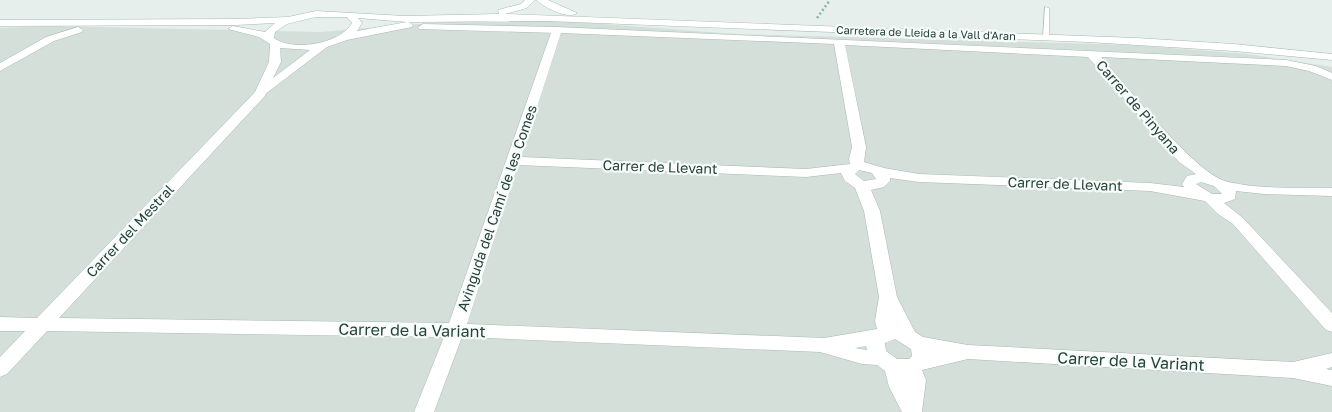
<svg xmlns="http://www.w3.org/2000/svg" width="1332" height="412" font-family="'Golos Text',sans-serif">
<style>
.built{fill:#d4dfda}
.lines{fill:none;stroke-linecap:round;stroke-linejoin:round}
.lane-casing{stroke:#a8b8b2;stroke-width:1}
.street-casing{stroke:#a8b8b2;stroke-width:1}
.secondary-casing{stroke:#a4bbb3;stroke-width:1}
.path{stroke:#86b3a5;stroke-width:2.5;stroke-dasharray:2 2.5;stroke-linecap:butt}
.lane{fill:#fff;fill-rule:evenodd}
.street{fill:#fff;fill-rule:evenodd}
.secondary{fill:#fff;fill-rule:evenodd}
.labels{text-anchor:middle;stroke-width:4.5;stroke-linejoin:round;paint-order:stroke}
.far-street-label{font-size:11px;fill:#24423a;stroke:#f7fbf9}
.street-label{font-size:14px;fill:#24423a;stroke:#f7fbf9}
.near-street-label{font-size:16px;fill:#24423a;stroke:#f7fbf9}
</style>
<rect width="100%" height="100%" fill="#e6efeb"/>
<path class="built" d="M483,19L563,21L736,34L1131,45L1247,54L1332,67V412H0V28L47,26L320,32Z"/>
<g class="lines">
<defs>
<path id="lane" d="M1045,7L1049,8V38L1046,40L1043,38Z"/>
<path id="street" d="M78,27L83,30L82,32L54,41L0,71V63L46,37Z
M557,27L1286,60L1316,66L1332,73V80L1309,71L1286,66L1101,57C1126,85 1193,171 1225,181C1258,190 1298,187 1332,188V196L1264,194L1236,191L1235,199L1224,203L1243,218L1332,313V332L1326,330L1233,224L1218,214L1205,201L1150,191L919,182L890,178V181L884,187L871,190L880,211L897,297L915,332L923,337L968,345L1293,362L1332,353V367L1326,369L1332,370V386L1293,378L968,359L922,370L926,380L922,412H902L889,387L885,371L877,365L862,364L820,352L462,337L434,412H414L444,337L47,331L7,374L0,377V357L25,331H0V317L37,318L256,91H264L266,94L264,97L59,318L449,323L552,30ZM561,33L834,44L852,147L849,159L850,164L806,169L521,157ZM845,45L1088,57L1179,162L1196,174L1187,176L1182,184L1184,187L1150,183L919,174L884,168L864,162L866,147ZM518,165L806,177L841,173L845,181L855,188L864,211L879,297L875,321L877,329L824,338L467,324ZM859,170L872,173L876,179L864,181L855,174ZM1201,182L1214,186L1222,194H1212L1196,184ZM895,339L911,349L912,356L909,359H897L886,351L885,343ZM866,346L867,350L855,348Z"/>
<path id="secondary" d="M525,0H535L527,8L505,14L1136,38L1234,44L1332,54V60L1234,51L1088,42L547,21L409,22L413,25L412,27L347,40L327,47L260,98L254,94L269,62L270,44L259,37L228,29L233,26L265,32L275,23L236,25L0,26V20L236,19L288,17L316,11L405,16L499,14L498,10L521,4ZM316,17H347L352,23C340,44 293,52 274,38L275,32L287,24ZM358,18L407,22L357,31L362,23ZM280,48L310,50L273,78L281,62Z
M536,0H548L577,13C568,20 544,7 536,0Z
M423,24L557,27L562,30L557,33L419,29L418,27Z"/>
</defs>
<use href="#lane" class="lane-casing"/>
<use href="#street" class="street-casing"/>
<use href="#secondary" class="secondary-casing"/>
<path class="path" d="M817,18L830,0"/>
<use href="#lane" class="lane"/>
<use href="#street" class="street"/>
<use href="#secondary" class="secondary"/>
</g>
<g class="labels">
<g class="far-street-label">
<text transform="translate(926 33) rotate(2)" y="4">Carretera de Lleida a la Vall d'Aran</text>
</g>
<g class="street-label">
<text transform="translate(1138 107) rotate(49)" y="5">Carrer de Pinyana</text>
<text transform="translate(660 167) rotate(2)" y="5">Carrer de Llevant</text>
<text transform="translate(1065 184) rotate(2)" y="5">Carrer de Llevant</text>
<text transform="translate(497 208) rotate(-71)" y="5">Avinguda del Camí de les Comes</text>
<text transform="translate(130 231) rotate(-47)" y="5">Carrer del Mestral</text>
</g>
<g class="near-street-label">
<text transform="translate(412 330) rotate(1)" y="6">Carrer de la Variant</text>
<text transform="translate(1131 361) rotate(3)" y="6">Carrer de la Variant</text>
</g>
</g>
</svg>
